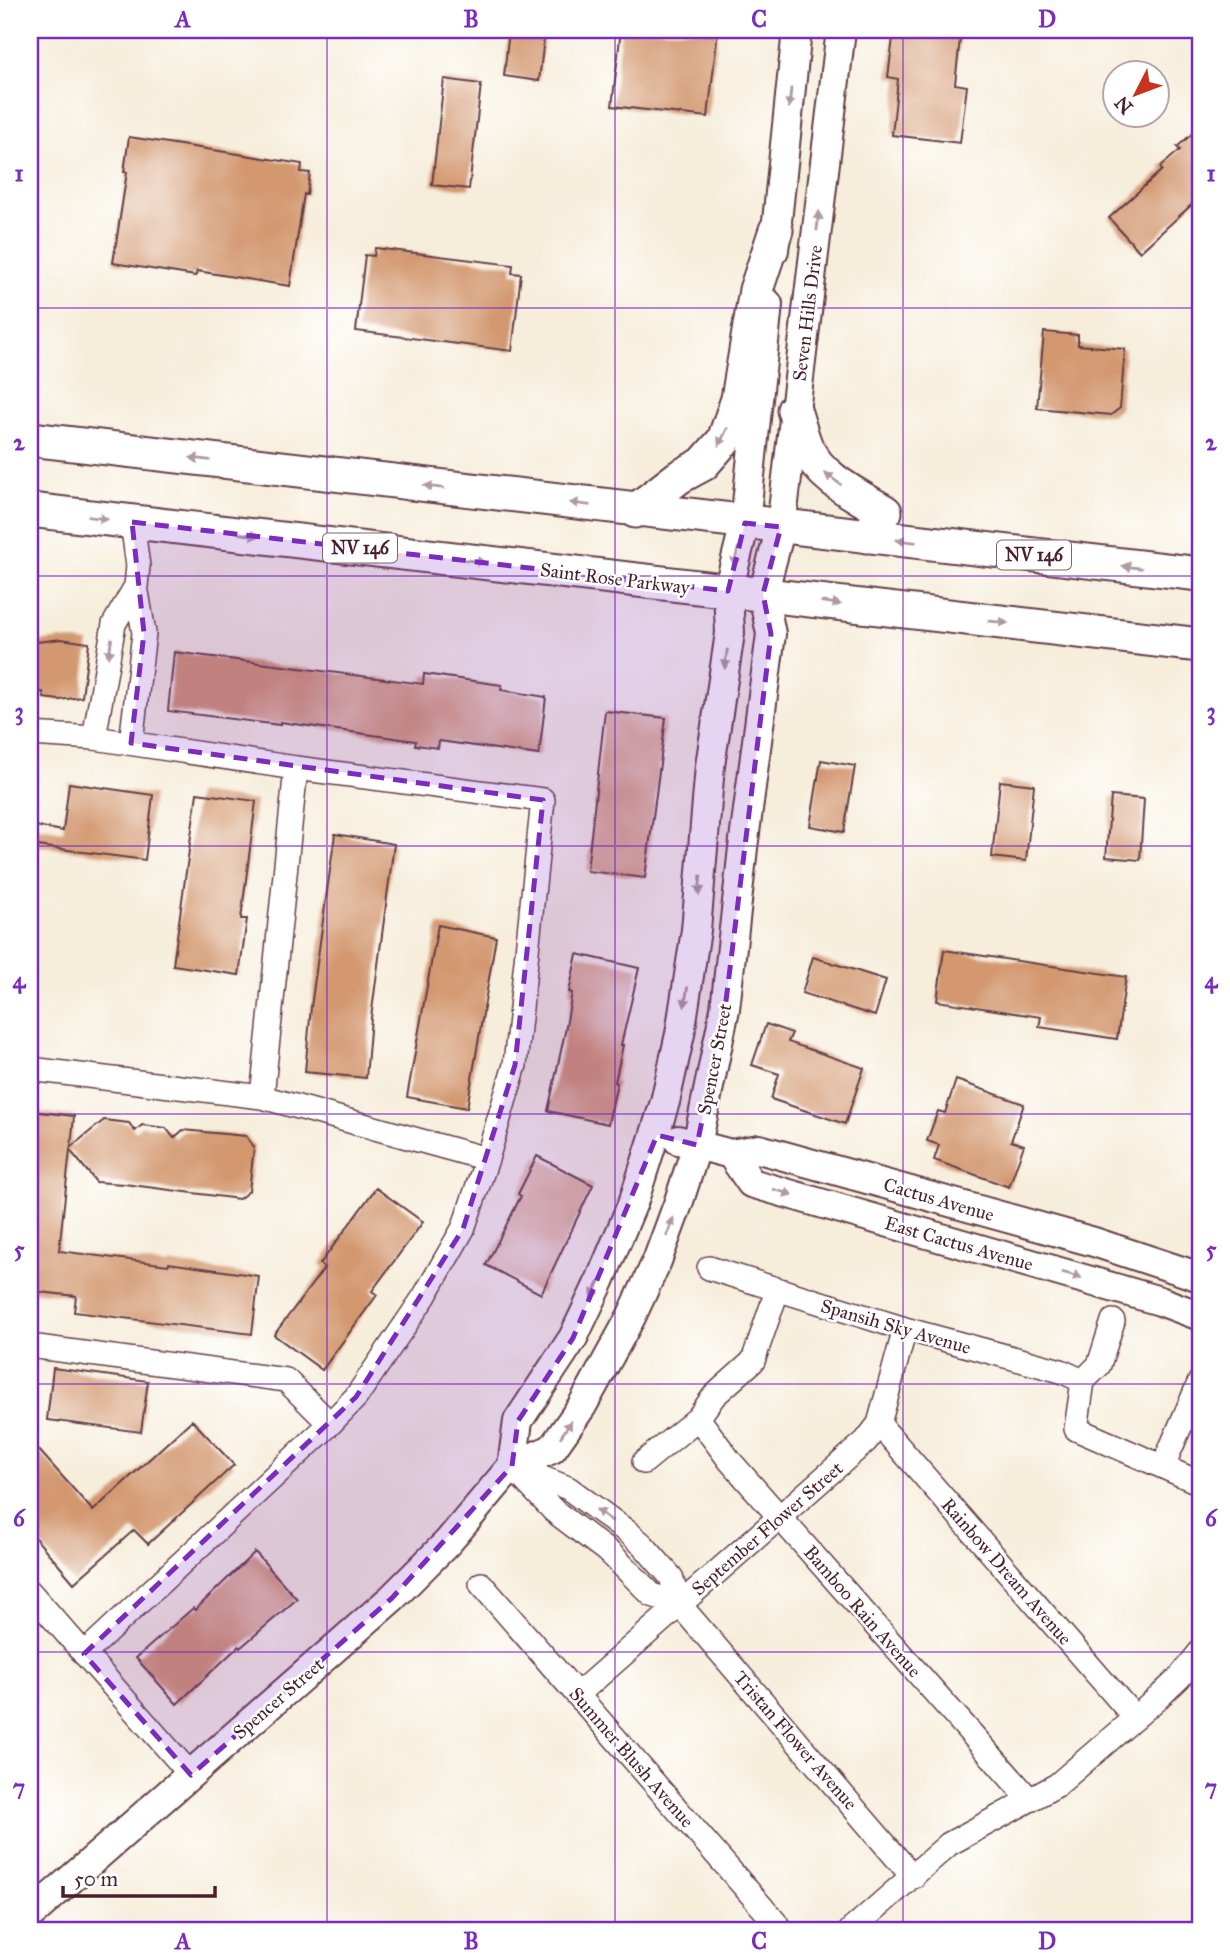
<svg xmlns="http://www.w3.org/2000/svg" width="1230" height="1960" font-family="'IM FELL Great Primer',serif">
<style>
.building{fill:#d39870}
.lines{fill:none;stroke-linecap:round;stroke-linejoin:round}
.minor-casing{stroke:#643e45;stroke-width:26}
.major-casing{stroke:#643e45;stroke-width:32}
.highway-casing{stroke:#643e45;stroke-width:37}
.minor{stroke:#fff;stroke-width:23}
.major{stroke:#fff;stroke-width:28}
.highway{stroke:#fff;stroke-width:33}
.oneway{fill:#ae9aa0}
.marked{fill:#7b2cbf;fill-opacity:0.2;stroke:#7b2cbf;stroke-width:5;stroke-dasharray:14 9;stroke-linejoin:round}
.grid{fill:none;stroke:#7b2cbf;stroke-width:2;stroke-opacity:0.55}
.labels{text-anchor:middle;stroke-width:5;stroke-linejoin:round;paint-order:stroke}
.shield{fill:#fff;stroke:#80626b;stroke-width:2}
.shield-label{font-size:18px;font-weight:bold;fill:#4a1f2b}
.street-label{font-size:19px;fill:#4a1f2b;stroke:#fff}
.neatline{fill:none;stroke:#7b2cbf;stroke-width:2.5}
.grid-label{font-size:23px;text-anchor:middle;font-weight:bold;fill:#7b2cbf}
</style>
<rect width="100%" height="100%" fill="#fff"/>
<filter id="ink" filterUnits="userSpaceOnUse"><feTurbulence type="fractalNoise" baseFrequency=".0143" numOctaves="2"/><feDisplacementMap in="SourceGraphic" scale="14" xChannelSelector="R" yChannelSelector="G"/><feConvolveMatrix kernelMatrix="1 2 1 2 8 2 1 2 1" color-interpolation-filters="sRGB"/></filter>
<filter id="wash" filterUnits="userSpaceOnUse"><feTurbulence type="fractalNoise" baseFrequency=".00686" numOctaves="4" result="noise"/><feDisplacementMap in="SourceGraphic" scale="28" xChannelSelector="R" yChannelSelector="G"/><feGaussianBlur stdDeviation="1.57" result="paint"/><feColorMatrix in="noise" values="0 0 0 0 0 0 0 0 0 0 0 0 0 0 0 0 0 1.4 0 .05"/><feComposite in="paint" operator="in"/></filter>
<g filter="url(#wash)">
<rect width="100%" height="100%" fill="#f6edda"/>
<g id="blocks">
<path class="building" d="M509,30H545L539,81L504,76Z
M621,30H718L708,117L612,106Z
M894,30H961L955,84L967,86L960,143L892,135L898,79L888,77Z
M444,79L481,84L469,189L432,185Z
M1200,127V197L1140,252L1109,218L1162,170L1160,167L1180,150L1177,147Z
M129,137L302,164L301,172L310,173L307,195L304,194L290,286L197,271L196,276L113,263L127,172H124Z
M375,248L513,265L512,273L521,274L512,351L356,331L365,255L374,256Z
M1044,332L1078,335V345L1125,349L1120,408L1111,415L1037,408Z
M61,639L89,643L82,697L59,700L44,698L43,692L30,693V643Z
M174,652L423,684L424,674L502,685L501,690L546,697L539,755L439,741L438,748L415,745L416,741L280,722V725L168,711Z
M605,711L666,718L645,878L587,871Z
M821,760L855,766L844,832L810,826Z
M1000,781L1034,785L1026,861L992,857Z
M69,783L153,795L145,860L30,845V825L63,831Z
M197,793L256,801L241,919H247L239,975L173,965Z
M1111,796L1144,799L1140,860L1106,857Z
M335,834L394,844L371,1018L366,1078L305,1072L311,1007Z
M438,925L496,937L467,1108L407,1097Z
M944,950L1126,977L1117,1039L1039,1027L1041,1017L937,1001Z
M577,954L639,968L621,1045H623L615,1082L617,1083L608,1124L548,1111L565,1032L572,993L569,992Z
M813,957L886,980L875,1016L802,993Z
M766,1024L792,1033L788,1042L864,1068L845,1124L771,1099L779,1074L752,1065Z
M956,1080L1024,1104L1011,1141L1024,1145L1009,1187L934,1160L939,1145L927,1141L938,1111L945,1113Z
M30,1111L74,1116L71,1147L104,1120L129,1123L135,1131L142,1125L166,1128L174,1138L183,1130L246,1136L254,1147L249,1191L239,1199L124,1184L96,1182L70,1150L59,1251L168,1265L169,1263L259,1276L252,1334L74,1312L76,1296L30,1291Z
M537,1156L593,1185L541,1294L486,1265L521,1196L518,1194Z
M376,1188L423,1222L372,1291L377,1295L322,1370L274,1335L324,1268L320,1264Z
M53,1368L148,1381L141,1432L47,1420Z
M192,1420L234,1465L148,1544L134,1530L74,1583L30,1532V1440L93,1511Z
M255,1552L297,1599L240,1648L239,1646L177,1704L136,1658L193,1608L195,1610Z"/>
</g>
</g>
<g filter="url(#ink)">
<use href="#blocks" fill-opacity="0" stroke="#643e45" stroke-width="2"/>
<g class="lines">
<defs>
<path id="minor" d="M30,734L94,738L296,768L262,1097L30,1069
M94,738L114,624L136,586
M131,743L144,633L136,586L138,566L132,522
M262,1097L487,1159
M709,1268L905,1329L1061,1371L1083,1381
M1113,1321L1099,1365L1083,1381L1076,1429L1200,1483
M30,1346L286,1380L330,1424
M698,1418L730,1461L1030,1800
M879,1424L1135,1718
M644,1462L698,1418L714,1396L753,1361L777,1291
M512,1466L568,1488L629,1533L643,1545L671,1577L679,1604L913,1877
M1163,1466L1200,1381
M516,1471L554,1511L611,1554L652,1595L679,1604
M481,1584L782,1930
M30,1592L191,1775
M84,1654L330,1424L356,1397L424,1297L463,1229L487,1159L515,1065L543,800L296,768
M578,1694L866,1441L879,1424L905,1329
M851,1930L949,1844L1057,1785L1159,1697L1179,1678L1200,1652"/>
<path id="major" d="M774,250L797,30
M678,1140L731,1154L759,1149L1094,1242L1200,1277
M731,1154L751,1183L1160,1301L1200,1316
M512,1466L518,1421L573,1338L600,1281L634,1200L665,1102L680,1034L696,930L710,766L730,633L728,591L745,523L768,304
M30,1915L392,1598L448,1542L512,1466L552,1449L582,1406L631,1317L657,1261L678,1204L697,1145L725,1009L743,848L771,634L763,594L781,527L841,30"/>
<path id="highway" d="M794,410C798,422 801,435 806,447C821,479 857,495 885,512L867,536
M30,439L1200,574
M30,510L1200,645
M635,511L679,477L703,464L724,440L738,399L756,290L776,230"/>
</defs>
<use href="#minor" class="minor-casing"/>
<use href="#major" class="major-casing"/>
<use href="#highway" class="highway-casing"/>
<use href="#minor" class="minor"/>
<use href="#major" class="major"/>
<use href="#highway" class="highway"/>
</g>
<defs><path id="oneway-solid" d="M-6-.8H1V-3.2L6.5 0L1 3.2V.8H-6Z" transform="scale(1.75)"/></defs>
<g class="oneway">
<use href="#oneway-solid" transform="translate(790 98) rotate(96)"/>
<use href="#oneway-solid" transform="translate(818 221) rotate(-83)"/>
<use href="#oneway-solid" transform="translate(723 437) rotate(117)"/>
<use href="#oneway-solid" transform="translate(200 459) rotate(-173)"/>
<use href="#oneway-solid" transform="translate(833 479) rotate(-144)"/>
<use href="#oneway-solid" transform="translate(434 487) rotate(-173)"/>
<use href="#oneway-solid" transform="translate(580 504) rotate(-173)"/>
<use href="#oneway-solid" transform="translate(98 518) rotate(7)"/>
<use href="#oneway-solid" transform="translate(249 535) rotate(7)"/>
<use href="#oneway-solid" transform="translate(906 541) rotate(-173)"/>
<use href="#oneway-solid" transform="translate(736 557) rotate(104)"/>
<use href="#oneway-solid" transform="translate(475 561) rotate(7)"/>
<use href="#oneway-solid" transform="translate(1132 567) rotate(-173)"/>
<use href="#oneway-solid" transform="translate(831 603) rotate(7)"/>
<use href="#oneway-solid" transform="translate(998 622) rotate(6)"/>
<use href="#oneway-solid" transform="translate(110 648) rotate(100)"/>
<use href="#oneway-solid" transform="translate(726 659) rotate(98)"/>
<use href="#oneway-solid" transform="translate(700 885) rotate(95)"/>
<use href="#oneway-solid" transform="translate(686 997) rotate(99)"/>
<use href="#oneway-solid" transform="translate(783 1192) rotate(16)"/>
<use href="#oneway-solid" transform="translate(670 1227) rotate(-70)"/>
<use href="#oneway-solid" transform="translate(1072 1275) rotate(16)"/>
<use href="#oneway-solid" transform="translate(596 1289) rotate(115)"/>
<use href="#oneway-solid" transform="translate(566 1429) rotate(-56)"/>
<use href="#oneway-solid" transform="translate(604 1515) rotate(-143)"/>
</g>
</g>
<path class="marked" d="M132,522L728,591L745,523L781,527L763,594L771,634L725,1009L697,1145L657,1135L573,1338L518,1421L512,1466L392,1598L191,1775L84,1654L356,1397L463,1229L515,1065L543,800L131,743L144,633Z"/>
<path class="grid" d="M327,30V1930M615,30V1930M903,30V1930M30,308H1200M30,576H1200M30,846H1200M30,1114H1200M30,1384H1200M30,1652H1200"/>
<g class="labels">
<g class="shield">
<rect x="323" y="533.5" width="74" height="29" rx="5"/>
<rect x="997" y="540.5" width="74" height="29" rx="5"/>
</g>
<g class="shield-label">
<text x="360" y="554">NV 146</text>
<text x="1034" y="561">NV 146</text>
</g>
<g class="street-label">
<text transform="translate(807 313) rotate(-83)" y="7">Seven Hills Drive</text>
<text transform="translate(615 578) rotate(7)" y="7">Saint Rose Parkway</text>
<text transform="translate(714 1059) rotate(-79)" y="7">Spencer Street</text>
<text transform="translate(939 1199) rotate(16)" y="7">Cactus Avenue</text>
<text transform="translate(959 1243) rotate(16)" y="7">East Cactus Avenue</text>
<text transform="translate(896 1326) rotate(16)" y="7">Spansih Sky Avenue</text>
<text transform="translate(767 1528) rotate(-41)" y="7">September Flower Street</text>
<text transform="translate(1007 1571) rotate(49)" y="7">Rainbow Dream Avenue</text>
<text transform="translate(863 1611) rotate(49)" y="7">Bamboo Rain Avenue</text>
<text transform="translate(278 1698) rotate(-41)" y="7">Spencer Street</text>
<text transform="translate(796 1740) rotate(49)" y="7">Tristan Flower Avenue</text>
<text transform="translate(632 1757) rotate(49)" y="7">Summer Blush Avenue</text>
</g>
</g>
<rect width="1230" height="1960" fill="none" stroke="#fff" stroke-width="77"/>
<g transform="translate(1136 94) rotate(228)"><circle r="33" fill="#ffffff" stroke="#b7a5aa" stroke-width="2"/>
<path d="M0-5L12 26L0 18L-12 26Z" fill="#c8321e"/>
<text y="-10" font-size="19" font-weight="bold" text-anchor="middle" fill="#4a1f2b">N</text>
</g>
<path d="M63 1886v10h152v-10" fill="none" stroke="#4a1f2b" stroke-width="3.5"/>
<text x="74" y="1886" font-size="21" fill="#4a1f2b" stroke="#ffffff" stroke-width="5" paint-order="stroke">50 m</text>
<rect x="38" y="38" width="1154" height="1884" class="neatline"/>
<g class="grid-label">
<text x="183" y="27">A</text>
<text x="471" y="27">B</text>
<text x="759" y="27">C</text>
<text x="1047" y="27">D</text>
<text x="19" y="181">1</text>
<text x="1211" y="181">1</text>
<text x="19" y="450">2</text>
<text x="1211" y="450">2</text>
<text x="19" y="719">3</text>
<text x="1211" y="719">3</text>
<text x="19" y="988">4</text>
<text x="1211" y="988">4</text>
<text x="19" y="1257">5</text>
<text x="1211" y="1257">5</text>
<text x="19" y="1526">6</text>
<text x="1211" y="1526">6</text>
<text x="19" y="1795">7</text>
<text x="1211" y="1795">7</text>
<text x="183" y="1949">A</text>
<text x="471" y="1949">B</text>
<text x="759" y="1949">C</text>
<text x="1047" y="1949">D</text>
</g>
</svg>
